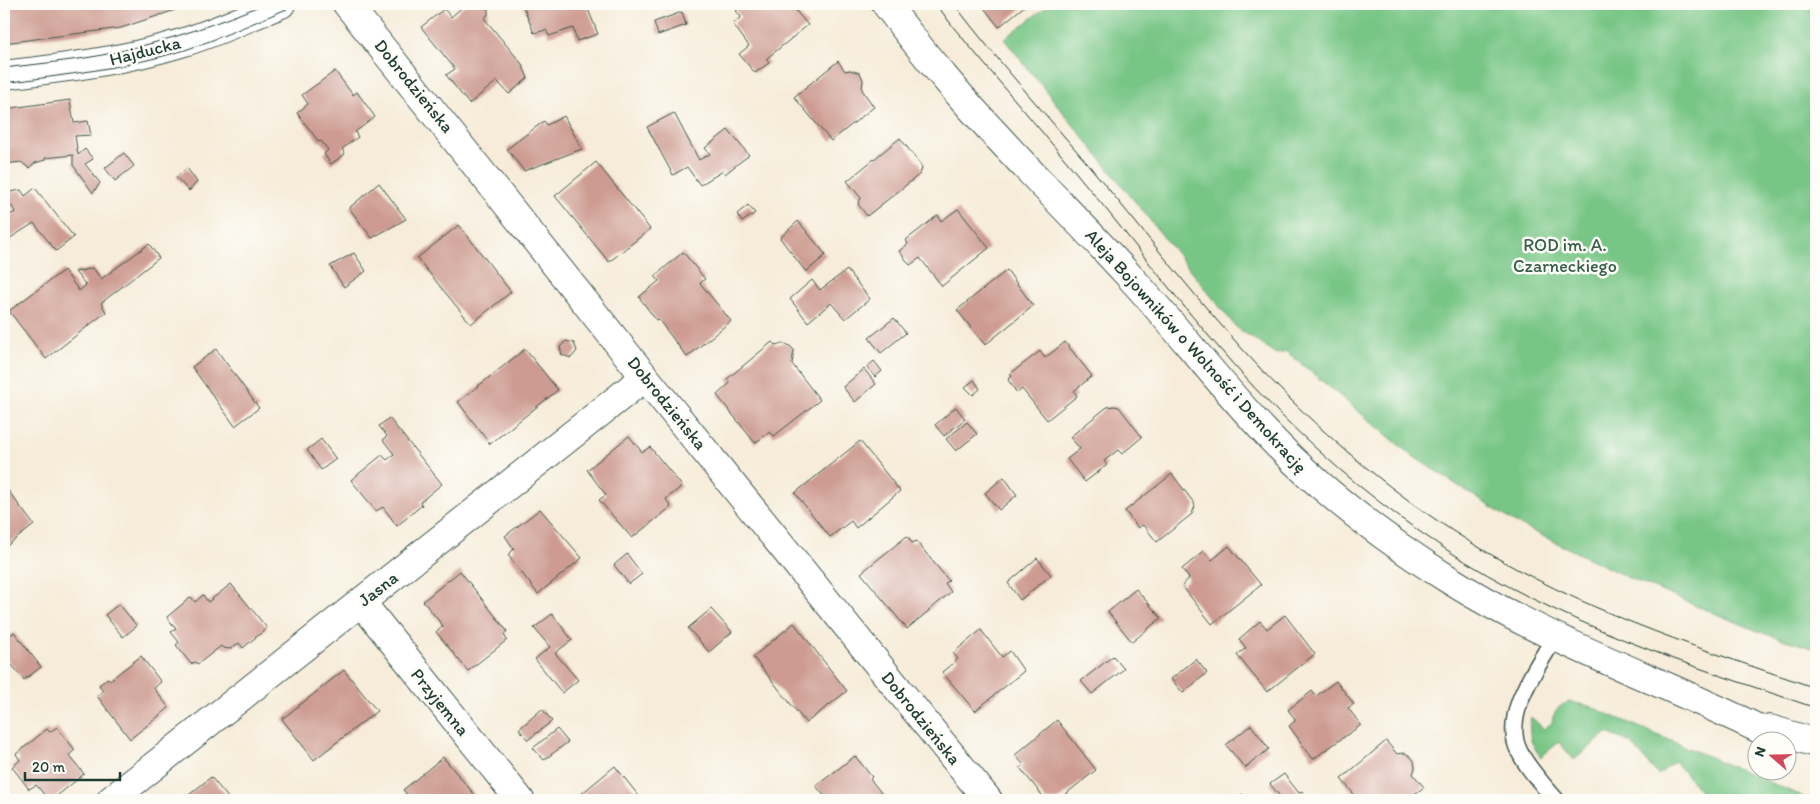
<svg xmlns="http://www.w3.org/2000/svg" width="1820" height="804" font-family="Itim,sans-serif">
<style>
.green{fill:#78c686;stroke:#4c825d}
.building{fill:#cd9b91}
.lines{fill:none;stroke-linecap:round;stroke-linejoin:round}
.lane-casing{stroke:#3f574d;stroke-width:19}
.street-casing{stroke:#3f574d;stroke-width:30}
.secondary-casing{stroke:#3f574d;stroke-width:30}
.lane{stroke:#fff;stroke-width:16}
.street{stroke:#fff;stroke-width:28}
.secondary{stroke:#fff;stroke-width:28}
.tram{stroke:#1f3d34;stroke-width:1}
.labels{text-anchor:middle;stroke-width:5;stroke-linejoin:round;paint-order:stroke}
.street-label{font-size:18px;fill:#1f3d34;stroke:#fdfcf7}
.park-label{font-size:18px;fill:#355f48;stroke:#fdfcf7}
</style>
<rect width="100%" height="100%" fill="#fdfcf7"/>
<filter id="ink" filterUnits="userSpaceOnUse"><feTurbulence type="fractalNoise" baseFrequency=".02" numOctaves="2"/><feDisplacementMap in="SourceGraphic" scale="10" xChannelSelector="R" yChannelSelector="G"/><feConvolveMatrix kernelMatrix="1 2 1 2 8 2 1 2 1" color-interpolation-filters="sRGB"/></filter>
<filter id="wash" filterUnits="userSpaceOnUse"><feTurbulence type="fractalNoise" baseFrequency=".0096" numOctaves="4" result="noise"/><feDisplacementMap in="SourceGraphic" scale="20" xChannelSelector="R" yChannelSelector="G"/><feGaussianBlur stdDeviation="1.12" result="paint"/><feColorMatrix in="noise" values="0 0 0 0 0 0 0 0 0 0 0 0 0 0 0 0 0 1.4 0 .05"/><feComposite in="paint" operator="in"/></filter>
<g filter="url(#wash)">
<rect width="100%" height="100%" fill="#f6ecd9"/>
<path class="green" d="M1050,4H1816V649L1765,634L1629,578L1514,522L1411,455L1287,352L1276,354L1236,327L1004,39Z
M1570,702L1589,706L1811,800H1707L1675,761L1658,775L1631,743L1607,733L1574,760L1559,742L1541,757C1530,744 1528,733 1531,717L1544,729L1552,723C1553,712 1558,705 1570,702Z"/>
<g id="blocks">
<path class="building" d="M4,4H193L121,28L4,43Z
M466,4H485L488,7V15L484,18L522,64L528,78L509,94L497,81L469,104L446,75L455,69L421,27L444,9L451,17Z
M530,4H586L598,34L577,41L573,28L549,36L546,30L534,33L523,6Z
M664,4H682L666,10Z
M745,4H790L808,25L766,59L769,63L755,73L739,54L749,46L733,24L741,17L736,11Z
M981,4H1027L999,27Z
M682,12L686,25L658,35L654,22Z
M838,61L845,71L850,70L860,73L863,80L862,90L874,107L831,141L794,97Z
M335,71L353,95L357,92L375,117L355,132L358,137L342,149L345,154L331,164L324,154L328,150L321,141L319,142L297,113L308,104L302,95Z
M70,100L74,123L88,121L91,135L75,136L78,155L85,149L93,159L85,164L100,183L93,193L73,165V155L45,158V160L35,163L29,168L21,162L4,164V109Z
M674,113L699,160L710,154L705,148L728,130L749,155L725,174L723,171L700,185L687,167L673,175L647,127Z
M564,116L582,149L524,171L507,149L544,121L547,125Z
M900,138L920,164L922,168L920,174L867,216L858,204L861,198L847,181Z
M124,153L134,166L115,181L105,168Z
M596,162L650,229L609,262L555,196Z
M187,168L197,182L189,191L176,177Z
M379,183L406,219L372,238L349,208Z
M4,185L10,192L21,190L25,196L35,188L74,237L56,251L34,223L4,242V217L16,212L4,197Z
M748,205L755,213L742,222L737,214Z
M958,209L989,248L942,286L920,258L910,265L899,251L908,244L906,240L938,215L941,221Z
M798,221L826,255L806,272L780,238Z
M459,225L511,292L471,324L417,258Z
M149,244L159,258L101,303L106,312L46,359L9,311L64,270L79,291L86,285L75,272L93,268L101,279Z
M683,252L705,279L700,283L731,321L687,357L658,319L656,320L639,297L659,281L655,276Z
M354,253L366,271L344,287L330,266Z
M847,270L870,299L845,319L831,303L808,322L790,299L812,280L820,290Z
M1007,270L1033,306L985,345L957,310Z
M894,318L906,333L881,353L869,338Z
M566,341L574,343L577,351L571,358L562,355L560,347Z
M772,342L776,345L783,343L790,346L794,350L792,364L820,400L774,436L770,432L755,443L717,395L730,383L727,379Z
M1065,342L1092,376L1074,391L1077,396L1047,420L1022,389L1017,393L1008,380L1012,376L1010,374L1040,351L1045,358Z
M216,349L259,408L235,426L192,367Z
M525,349L558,390L490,444L458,402Z
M874,361L882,371L875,377L867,367Z
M864,369L876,384L855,402L843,387Z
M974,380L980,389L973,395L965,387Z
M1114,406L1119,407L1142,437L1122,454L1118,450L1104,461L1107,465L1085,482L1067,459L1080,449L1070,437L1107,407Z
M956,407L965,419L944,436L935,425Z
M389,418L442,484L420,502L422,505L397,526L383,507L376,511L351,480L382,455L387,460L394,454L383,440L387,436L379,426Z
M967,422L977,434L956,451L946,439Z
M629,436L642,452L650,447L682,486L666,499L671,507L632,538L599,500L606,495L587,470Z
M321,439L336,459L321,470L307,450Z
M860,441L900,491L856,528L851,521L830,537L795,493Z
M1172,474L1194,503L1195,506L1192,514L1157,542L1143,525L1138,528L1125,511Z
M1004,477L1017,495L999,510L985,493Z
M4,485L34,525L4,548Z
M540,509L582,558L538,594L508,555L514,549L505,536Z
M907,536L912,543L916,541L949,581L945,583L951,592L907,629L861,573Z
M1229,546L1261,585L1212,624L1182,586L1189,578L1182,569L1204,551L1212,560Z
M627,554L642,574L629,584L614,565Z
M1037,558L1051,575L1020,600L1008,583Z
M460,571L507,631L504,635L507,640L468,671L436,632L443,626L423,601Z
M231,584L267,628L243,648L239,643L230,649L223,648L221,646L198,664L195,662L191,664L176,645L179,642L171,632L176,629L167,617L191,597L195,602L203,595L208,602Z
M1136,589L1161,618L1132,642L1108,612Z
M119,604L137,626L123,637L105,615Z
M711,609L732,632L709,652L688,628Z
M552,614L572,640L555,653L578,680L562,693L535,659L550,647L534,628Z
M1285,615L1315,654L1267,692L1237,655L1246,648L1239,639L1260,621L1267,629Z
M794,623L847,691L806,723L753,657Z
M981,630L1002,657L1010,651L1024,671L975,711L942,672L958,659L953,653Z
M14,632L41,667L24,680L4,655V640Z
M141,656L161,682L154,688L169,708L130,739L97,696L103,691L99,685L108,678L110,680Z
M1113,656L1124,669L1092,694L1081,681Z
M1196,659L1207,673L1183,693L1171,679Z
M344,670L377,711L314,760L282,719Z
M1336,681L1354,704L1348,708L1361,725L1313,759L1289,726L1296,720L1288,710L1312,691L1316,696Z
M542,709L552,721L528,740L519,729Z
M1057,720L1096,770L1058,800H1046L1020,768L1024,765L1015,755Z
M1251,725L1269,749L1245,768L1226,745Z
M57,727L75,750L69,755L84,774L52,800H49L36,785L29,789L12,767L20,760L16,754L47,729L50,732Z
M557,729L568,742L544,760L533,748Z
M1386,741L1397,754L1405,753L1411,757L1414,761L1415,768L1413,774L1424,787L1407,800H1359L1341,779Z
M855,756L872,777L870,779L887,800H823L826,798L816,786Z
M443,757L479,800H412L403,790Z
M615,766L642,800H576L575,799Z
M1284,774L1299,793L1302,791L1310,800H1283L1270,784Z
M211,777L230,800H183Z
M1242,794L1247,800H1236V799Z"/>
</g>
</g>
<g filter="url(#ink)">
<use href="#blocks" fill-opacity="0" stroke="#3f574d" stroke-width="1"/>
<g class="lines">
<defs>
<path id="lane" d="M1555,637C1538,666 1501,715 1519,751C1528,769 1543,785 1556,800"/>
<path id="street" d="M347,4L645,377L988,800
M361,602L520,800
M111,800L645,377"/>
<path id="secondary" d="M886,4C905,29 924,54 945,78C1004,148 1070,211 1131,278C1178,329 1220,385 1268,435C1321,491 1383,538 1448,579C1554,646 1675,684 1785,742
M4,75C64,68 123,61 181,43C215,33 248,17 281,4
M1770,729L1816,743"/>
</defs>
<use href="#lane" class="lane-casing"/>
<use href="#street" class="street-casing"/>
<use href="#secondary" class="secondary-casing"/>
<use href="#lane" class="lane"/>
<use href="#street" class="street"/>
<use href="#secondary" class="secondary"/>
<path class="tram" d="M936,4L954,28C1006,90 1059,151 1110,214C1164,281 1217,351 1278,412C1329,463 1384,509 1444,548C1558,623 1688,665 1816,708
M954,4C1002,67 1056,125 1106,186C1166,259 1224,334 1291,400C1353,461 1422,515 1497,558C1598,616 1707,651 1816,688
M4,68C44,63 86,60 125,50C173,39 219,23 264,4
M4,83C65,75 126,68 185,50C224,37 261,19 299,4"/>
</g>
</g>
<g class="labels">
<g class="street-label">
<text transform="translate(145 51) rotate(-14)" y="6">Hajducka</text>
<text transform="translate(414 86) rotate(51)" y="6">Dobrodzieńska</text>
<text transform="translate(1196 351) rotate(48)" y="6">Aleja Bojowników o Wolność i Demokrację</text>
<text transform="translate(667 403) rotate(51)" y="6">Dobrodzieńska</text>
<text transform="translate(378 589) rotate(-38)" y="6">Jasna</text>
<text transform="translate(440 702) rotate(51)" y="6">Przyjemna</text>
<text transform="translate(921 718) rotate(51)" y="6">Dobrodzieńska</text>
</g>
<g class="park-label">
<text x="1565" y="251">ROD im. A.<tspan x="1565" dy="21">Czarneckiego</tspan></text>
</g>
</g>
<rect width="1820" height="804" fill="none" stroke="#fdfcf7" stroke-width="20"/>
<g transform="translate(1772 756) rotate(290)"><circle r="24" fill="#fdfcf7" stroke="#a4b0a9"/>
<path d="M0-4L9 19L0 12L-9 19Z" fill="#d1495b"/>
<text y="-8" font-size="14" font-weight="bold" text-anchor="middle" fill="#1f3d34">N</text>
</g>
<path d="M25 772v8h95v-8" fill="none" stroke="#1f3d34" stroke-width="2.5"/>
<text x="32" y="772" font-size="15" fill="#1f3d34" stroke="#fdfcf7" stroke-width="4" paint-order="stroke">20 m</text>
</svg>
